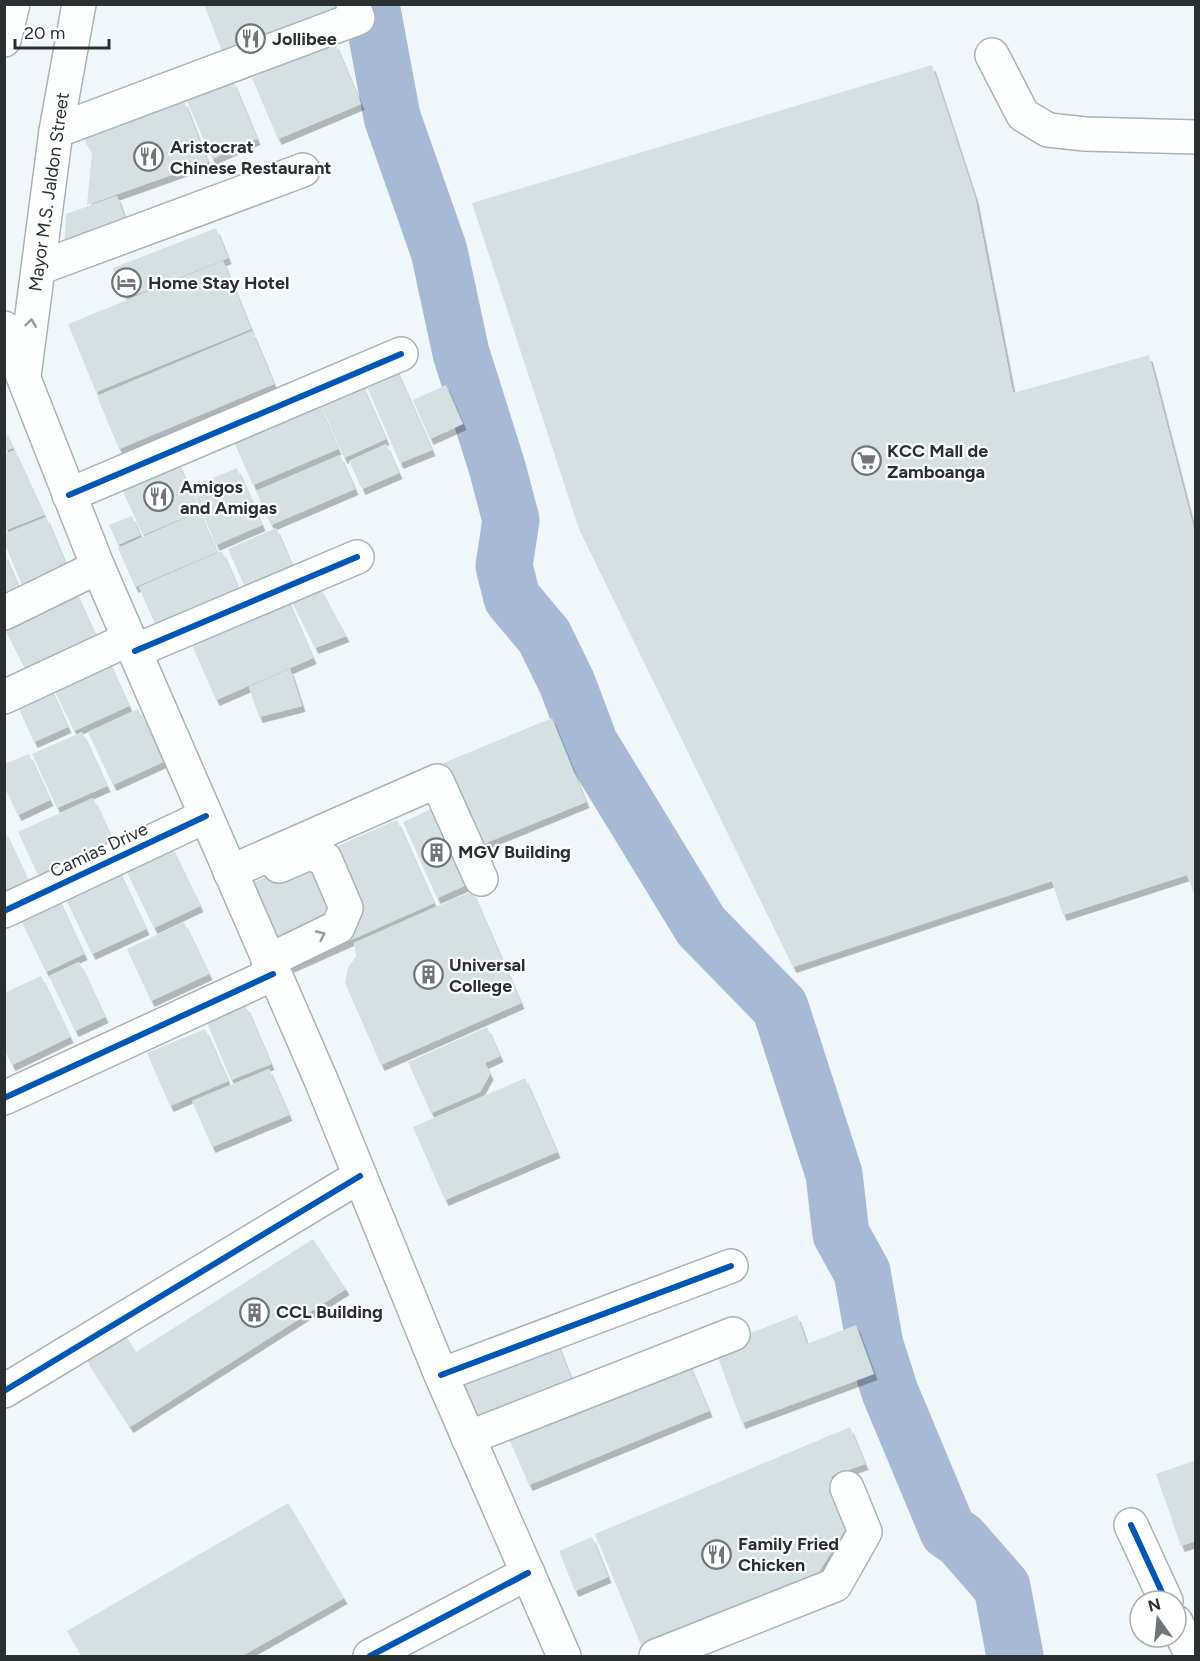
<svg xmlns="http://www.w3.org/2000/svg" width="1200" height="1661" font-family="Figtree,sans-serif">
<style>
.lines{fill:none;stroke-linecap:round;stroke-linejoin:round}
.river{stroke:#a7bad5;stroke-width:57}
.building{fill:#d4e1e3;filter:url(#shadow)}
.minor-casing{stroke:#abb1b4;stroke-width:36}
.major-casing{stroke:#abb1b4;stroke-width:36}
.minor{stroke:#fdfefe;stroke-width:33}
.major{stroke:#fdfefe;stroke-width:33}
.cycleway-casing{stroke:#fff;stroke-width:10}
.cycleway{stroke:#0057b8;stroke-width:6}
.oneway{stroke:#949798}
.labels{text-anchor:middle;stroke-width:4.5;stroke-linejoin:round;paint-order:stroke}
.poi-label{font-size:18px;font-weight:bold;fill:#2a3032;stroke:#fff;text-anchor:start}
.street-label{font-size:18px;fill:#2a3032;stroke:#fff}
</style>
<defs>
<filter id="shadow"><feDropShadow dx="3.5" dy="6" stdDeviation="0" flood-color="#0004"/></filter>
</defs>
<rect width="100%" height="100%" fill="#f0f7fa"/>
<g class="lines">
<path class="river" d="M371,4L392,117L439,251L461,353L497,467L511,520L504,566L512,598L544,636L567,683L590,744L701,926L780,1007L834,1174L841,1234L862,1272L875,1345L890,1392L948,1531L961,1540L1002,1587L1015,1656"/>
</g>
<path class="building" d="M204,4H342L346,16L226,62Z
M335,43L361,104L278,139L252,78Z
M932,65L975,197L1013,393L1149,355L1196,537V899L1187,875L1063,915L1052,881L793,967L579,529L472,203Z
M233,81L257,139L212,159L187,101Z
M184,101L208,162L87,205L92,152L82,136Z
M117,196L128,227L64,250L66,214Z
M216,228L228,258L125,299L113,268Z
M223,261L251,329L96,392L68,324Z
M252,331L274,384L119,449L97,396Z
M394,364L432,450L400,463L363,378Z
M359,378L386,439L344,458L317,396Z
M446,385L463,424L430,439L413,400Z
M315,396L338,449L253,485L230,433Z
M4,429L13,448L4,451Z
M386,444L399,473L362,489L349,461Z
M14,450L44,515L4,531V455Z
M340,455L355,489L271,525L256,491Z
M176,458L199,511L143,535L119,483Z
M237,468L262,525L216,545L191,487Z
M199,512L217,552L135,587L118,548Z
M132,516L140,535L118,545L109,525Z
M46,517L69,572L24,590L4,542V534Z
M276,528L297,577L250,598L228,549Z
M222,551L243,599L160,636L139,587Z
M4,553L20,591L4,598Z
M315,579L346,636L315,648L286,590Z
M74,589L98,641L28,675L4,627Z
M285,594L313,658L216,700L188,636Z
M107,658L129,706L74,731L51,683Z
M290,669L302,706L259,717L249,687Z
M49,685L68,727L34,742L15,700Z
M138,709L163,762L113,785L88,732Z
M552,718L586,802L476,847L441,764Z
M82,732L107,786L57,808L32,754Z
M29,754L50,800L18,815L4,786V764Z
M93,798L114,843L39,877L18,832Z
M436,807L471,883L437,898L403,822Z
M397,820L434,903L290,967L252,883Z
M4,830L29,883L4,894Z
M171,846L200,906L154,928L125,868Z
M118,869L146,929L92,954L64,895Z
M472,891L521,1003L381,1065L345,983L348,968L356,956L354,943Z
M58,898L84,954L46,972L19,916Z
M184,922L209,974L151,1001L127,949Z
M79,962L105,1017L75,1031L49,976Z
M41,976L70,1037L12,1065L4,1049V993Z
M246,1006L271,1064L231,1080L207,1023Z
M487,1027L500,1056L485,1063L490,1074L480,1092L431,1113L408,1062Z
M205,1029L228,1081L170,1106L147,1053Z
M269,1069L289,1115L212,1147L192,1101Z
M525,1078L557,1152L445,1200L413,1127Z
M313,1239L346,1289L130,1427L86,1359L125,1335L136,1352Z
M797,1315L807,1344L856,1325L874,1374L742,1423L714,1347Z
M555,1337L574,1386L478,1423L459,1374Z
M686,1357L709,1411L529,1485L506,1432Z
M850,1427L865,1464L831,1476L848,1525L817,1575L641,1645L595,1534Z
M1196,1460V1541L1181,1546L1156,1474Z
M288,1503L344,1598L242,1656H82L67,1631Z
M592,1537L608,1577L575,1591L559,1551Z"/>
<g class="lines">
<defs>
<path id="minor" d="M992,55L1023,115L1048,130L1085,134L1196,137
M56,131L358,18L353,4
M39,268L303,170
M69,495L401,354
M4,613L98,567
M135,651L357,557
M4,697L129,639
M230,872L437,781L481,879
M4,911L206,816
M268,961L338,927L346,908L325,859L309,853L279,866
M4,1098L273,974
M441,1375L731,1266
M4,1391L360,1176
M468,1438L733,1334
M1131,1525L1166,1601
M1176,1622L1192,1656
M370,1656L528,1573
M656,1656L835,1585L865,1532L847,1488"/>
<path id="major" d="M4,40L13,4
M4,328L98,567L321,1080L441,1375L564,1656
M24,376L56,131L79,4"/>
</defs>
<use href="#minor" class="minor-casing"/>
<use href="#major" class="major-casing"/>
<use href="#minor" class="minor"/>
<use href="#major" class="major"/>
<defs>
<path id="cycleway" d="M69,495L401,354
M135,651L357,557
M4,911L206,816
M4,1098L273,974
M441,1375L731,1266
M4,1391L360,1176
M1131,1525L1166,1601
M370,1656L528,1573"/>
</defs>
<use href="#cycleway" class="cycleway-casing"/>
<use href="#cycleway" class="cycleway"/>
</g>
<defs><path id="oneway-chevron" d="M-2-3.5L2.5 0L-2 3.5" fill="none" stroke-width="1.6" stroke-linecap="round" stroke-linejoin="round" transform="scale(1.5)"/></defs>
<g class="oneway">
<use href="#oneway-chevron" transform="translate(31 323) rotate(-82)"/>
<use href="#oneway-chevron" transform="translate(321 935) rotate(-25)"/>
</g>
<defs>
<symbol id="restaurant-ring" viewBox="-11 -11 22 22"><circle r="9.5" fill="#fff" stroke="#6f7678" stroke-width="1.5"/><path d="M-5-6h1v4h1v-4h1v4h1v-4h1v5L-1.5 .5V6h-2V.5L-5-1ZM5-6V6H3V1.5H1.5Q1.5-4 5-6Z" fill="#6f7678"/></symbol>
<symbol id="hotel-ring" viewBox="-11 -11 22 22"><circle r="9.5" fill="#fff" stroke="#6f7678" stroke-width="1.5"/><path d="M-6-4.5h1.5V1H6V5H4.5V3h-9V5H-6ZM-4 0a1.8 1.8 0 1 1 3.6 0ZM.5 0V-2.5h3Q6-2.5 6 0Z" fill="#6f7678"/></symbol>
<symbol id="supermarket-ring" viewBox="-11 -11 22 22"><circle r="9.5" fill="#fff" stroke="#6f7678" stroke-width="1.5"/><path d="M-6-5.5h2.5l.6 2H6L4.5 2H-2.5L-4.4-4H-6ZM-1.5 3.2a1.3 1.3 0 1 0 .1 0ZM3 3.2a1.3 1.3 0 1 0 .1 0Z" fill="#6f7678"/></symbol>
<symbol id="building-ring" viewBox="-11 -11 22 22"><circle r="9.5" fill="#fff" stroke="#6f7678" stroke-width="1.5"/><path d="M-4-6H4V6H1V3H-1V6H-4ZM-2.5-4.3h1.7v1.8h-1.7ZM.8-4.3h1.7v1.8H.8ZM-2.5-1h1.7V.8h-1.7ZM.8-1h1.7V.8H.8Z" fill="#6f7678"/></symbol>
</defs>
<g fill-rule="evenodd">
<use href="#restaurant-ring" x="234" y="22" width="33" height="33"/>
<use href="#restaurant-ring" x="132" y="140" width="33" height="33"/>
<use href="#hotel-ring" x="110" y="266" width="33" height="33"/>
<use href="#supermarket-ring" x="850" y="444" width="33" height="33"/>
<use href="#restaurant-ring" x="142" y="480" width="33" height="33"/>
<use href="#building-ring" x="420" y="836" width="33" height="33"/>
<use href="#building-ring" x="412" y="958" width="33" height="33"/>
<use href="#building-ring" x="238" y="1296" width="33" height="33"/>
<use href="#restaurant-ring" x="700" y="1538" width="33" height="33"/>
</g>
<g class="labels">
<g class="poi-label">
<text x="272" y="45">Jollibee</text>
<text x="170" y="153">Aristocrat<tspan x="170" dy="21">Chinese Restaurant</tspan></text>
<text x="148" y="289">Home Stay Hotel</text>
<text x="887" y="457">KCC Mall de<tspan x="887" dy="21">Zamboanga</tspan></text>
<text x="180" y="493">Amigos<tspan x="180" dy="21">and Amigas</tspan></text>
<text x="458" y="858">MGV Building</text>
<text x="449" y="971">Universal<tspan x="449" dy="21">College</tspan></text>
<text x="276" y="1318">CCL Building</text>
<text x="738" y="1550">Family Fried<tspan x="738" dy="21">Chicken</tspan></text>
</g>
<g class="street-label">
<text transform="translate(49 192) rotate(-82)" y="6">Mayor M.S. Jaldon Street</text>
<text transform="translate(99 850) rotate(-25)" y="6">Camias Drive</text>
</g>
</g>
<rect width="1200" height="1661" fill="none" stroke="#2a3032" stroke-width="12"/>
<g transform="translate(1158 1619) rotate(345)"><circle r="28" fill="#ffffff" stroke="#aaacad" stroke-width="1.5"/>
<path d="M0-4.5L10 22L0 15L-10 22Z" fill="#6f7678"/>
<text y="-9" font-size="16" font-weight="bold" text-anchor="middle" fill="#2a3032">N</text>
</g>
<path d="M15 39v9h94v-9" fill="none" stroke="#2a3032" stroke-width="3"/>
<text x="24" y="39" font-size="18" fill="#2a3032" stroke="#ffffff" stroke-width="4.5" paint-order="stroke">20 m</text>
</svg>
